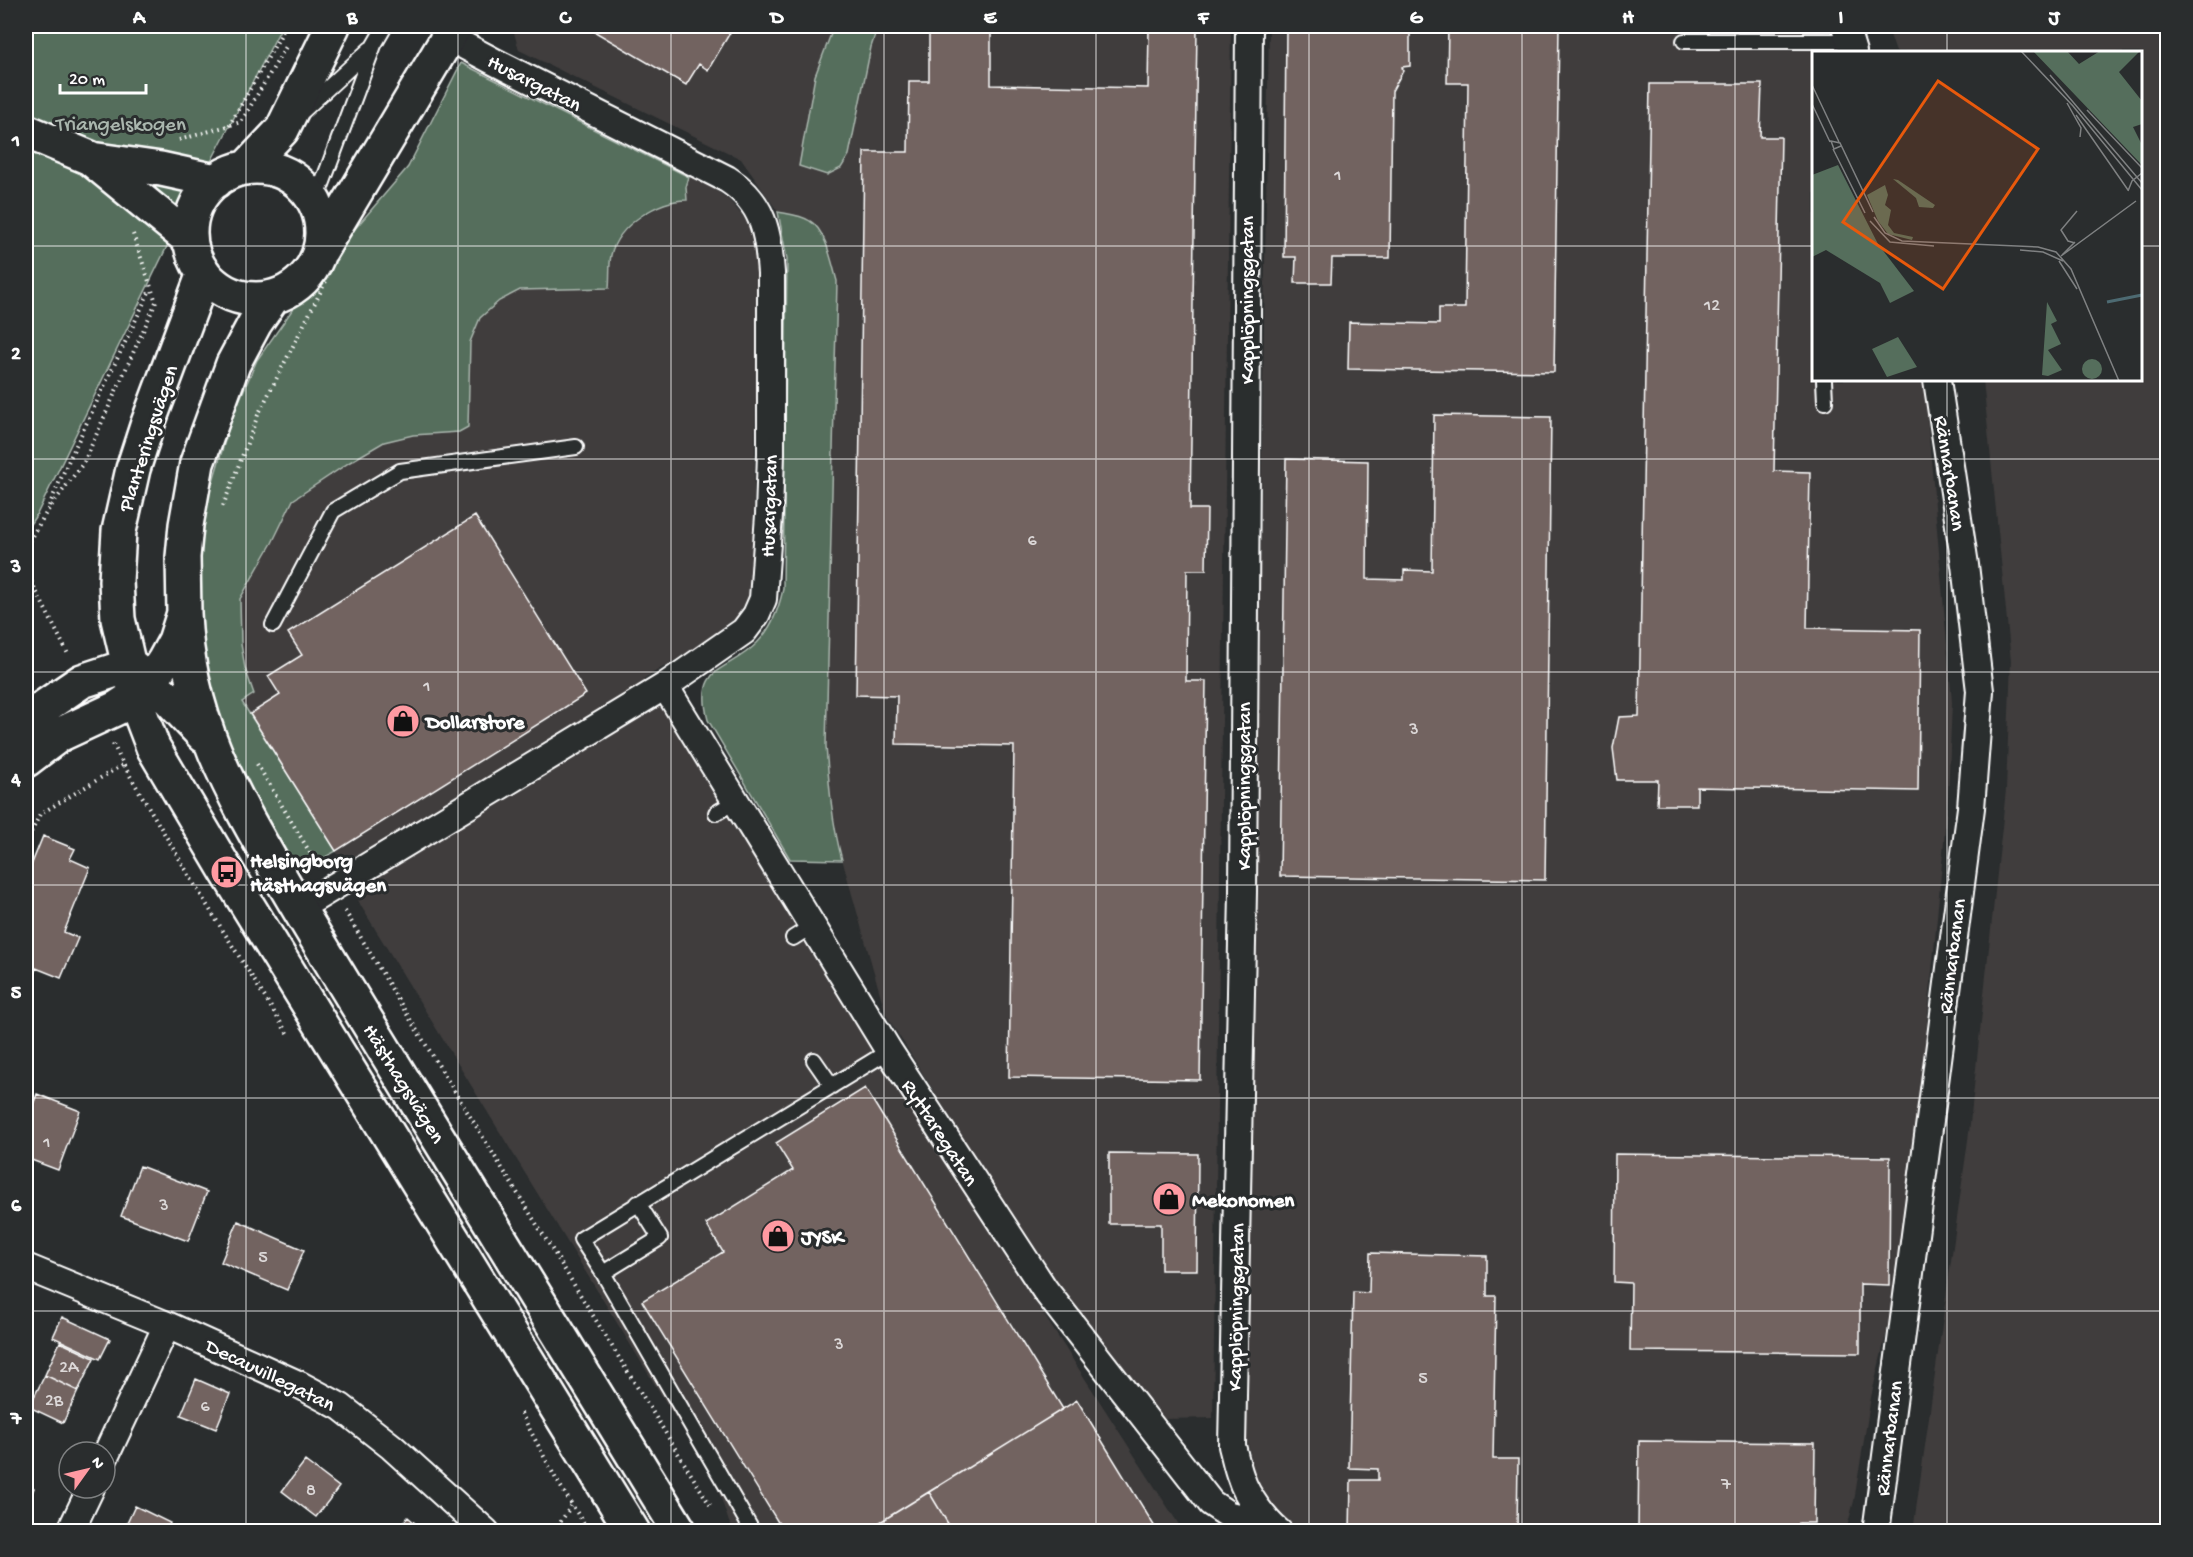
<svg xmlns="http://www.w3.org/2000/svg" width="2193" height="1557" font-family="'Gochi Hand',sans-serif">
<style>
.built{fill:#403d3d}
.green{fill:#556e5c;stroke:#aab6ae;stroke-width:1.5}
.building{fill:#726361;stroke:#fff;stroke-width:1.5}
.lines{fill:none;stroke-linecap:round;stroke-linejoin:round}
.lane-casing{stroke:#fff;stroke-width:18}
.street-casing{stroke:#fff;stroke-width:30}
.secondary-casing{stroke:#fff;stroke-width:38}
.path{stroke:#fff;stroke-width:4;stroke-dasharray:1.5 4.5;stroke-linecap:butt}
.lane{stroke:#2a2d2e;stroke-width:14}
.street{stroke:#2a2d2e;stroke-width:26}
.secondary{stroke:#2a2d2e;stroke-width:33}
.grid{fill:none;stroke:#fff;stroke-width:1.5;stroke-opacity:0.55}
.labels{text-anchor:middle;stroke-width:6;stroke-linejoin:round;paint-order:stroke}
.number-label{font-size:18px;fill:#dcd8d8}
.street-label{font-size:21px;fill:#fff;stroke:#2a2d2e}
.park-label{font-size:21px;fill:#aab6ae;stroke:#2a2d2e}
.poi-label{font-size:21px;font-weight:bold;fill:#fff;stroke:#2a2d2e;text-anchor:start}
.inset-river{fill:none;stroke:#4d6a72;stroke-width:3}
.inset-road{fill:none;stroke:#7f8182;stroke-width:1.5}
.view{fill:#e8590c;fill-opacity:0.15;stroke:#e8590c;stroke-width:3}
.inset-edge{fill:none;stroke:#fff;stroke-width:3}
.neatline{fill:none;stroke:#fff;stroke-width:2}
.grid-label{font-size:20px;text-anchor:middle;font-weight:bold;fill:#fff}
</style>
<rect width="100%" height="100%" fill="#2a2d2e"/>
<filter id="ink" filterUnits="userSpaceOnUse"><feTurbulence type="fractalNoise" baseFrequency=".0167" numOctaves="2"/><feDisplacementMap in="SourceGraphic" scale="12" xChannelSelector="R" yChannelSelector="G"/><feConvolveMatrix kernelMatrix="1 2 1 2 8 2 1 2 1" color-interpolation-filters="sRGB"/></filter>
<g filter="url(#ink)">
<path class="built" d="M512,26H834L815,76L871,47L878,26H1231L1213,1418L1162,1419L1054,1282L886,1015L837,841L829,796L802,217L778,212L741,159L519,50Z
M1269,26H1823L1832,52H1814V380H1921L1925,391L1952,702L1948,797L1918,1124L1898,1286L1871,1397L1854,1501L1846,1531H1295L1271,1513L1255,1480L1247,1439V1339Z
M1887,26H2167V1531H1913L1969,1133L2006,790L2011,661L1983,380H2140V52H1896Z
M689,177L708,184L729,200L747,221L759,255L752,590L737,617L702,644L643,679L844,1004L1183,1531H735L729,1522L716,1484L361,906L336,851L242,701L254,694L245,668L241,644L240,599L272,543L293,500L350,462L384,442L413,435L459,432L468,427L470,342L480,318L499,300L520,290L609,288L611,255L618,238L634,222L660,206L679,200Z"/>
<path class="green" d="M26,26H282L174,232L37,514L26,530Z
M834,26H878L871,47L849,155L841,168L827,175L799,166L815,76Z
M461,63L689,177L686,187L687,200C658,200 618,225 611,255C609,265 610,278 609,288L520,290L499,301L480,318L470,342L468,427L459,432L413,435L384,442L350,462L293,500L272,543L240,599L241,644L245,668L254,694L242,702L336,851L308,867L299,868L288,860L236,766L223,731L205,668L198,605L199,565L208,498L232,417L257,360L323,266L408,167Z
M778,212C789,214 801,215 810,221C826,230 832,264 837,281L826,746C829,785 832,823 842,860L790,859L708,720C694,664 727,673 757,643C772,628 779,608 783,589L787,259Z"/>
<path class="building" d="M585,26H734L708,70L699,64L686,85Z
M929,26H991V85L1148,88L1149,27L1197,28L1190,509H1207L1206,570H1187L1186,681H1206L1200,1080L1009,1077L1014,746L896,744L897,696L856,695L864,152H908L909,81H929Z
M1286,26H1410V66L1402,67L1403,71L1392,91L1390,258H1332L1331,283H1295L1296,257H1284Z
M1448,26H1559L1554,372L1348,369L1349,322L1439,324V308H1465L1468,83H1447Z
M1650,84H1762L1760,137H1781L1774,471L1810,472L1807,628L1920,630L1918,791L1697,787V805H1657L1658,780H1617L1613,748L1619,717L1639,716Z
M1434,415L1551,417L1545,880L1280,876L1286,459L1368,461L1367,579L1404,580V570L1432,571Z
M475,516L586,694L336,851L250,714L280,695L268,676L302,655L288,633Z
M43,836L75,849L70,859L90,868L64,932L78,938L61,978L36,968L26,994V878Z
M865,1088L1063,1409L864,1532H784L642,1301L723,1252L706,1224L793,1170L776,1143Z
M37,1094L80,1111L58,1170L26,1158V1124Z
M1109,1153L1198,1154L1197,1270H1161V1224H1109Z
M1615,1154L1890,1157L1889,1285L1860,1284V1353L1630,1351L1631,1283L1614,1282Z
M140,1166L207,1192L188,1241L121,1216Z
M238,1221L304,1250L287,1290L221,1262Z
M1370,1253L1487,1256V1296H1496L1493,1459H1518L1517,1532H1350L1351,1480H1378V1469L1349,1468L1353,1292L1369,1293Z
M62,1317L110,1339L100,1359L53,1337Z
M60,1342L94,1358L78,1391L45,1375Z
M45,1375L78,1391L63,1423L29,1407Z
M196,1379L230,1394L216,1429L181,1415Z
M1077,1400L1158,1532H953L929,1492Z
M1639,1441L1815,1443L1814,1523H1799V1532H1638Z
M305,1461L339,1487L316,1517L282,1491Z
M26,1484L34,1488L26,1506Z
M929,1492L953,1532H864Z
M135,1506L170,1523L166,1532H123Z
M408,1517L425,1532H395Z"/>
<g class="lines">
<defs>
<path id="lane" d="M1684,41H1850
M303,111L370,49
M315,203L374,45L385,26
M1824,380L1825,402
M273,625L333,511L400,471L576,447
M716,813L736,801
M793,938L812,926
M814,1060L832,1086
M638,1203L660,1238L603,1273L581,1239L889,1051
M603,1273L753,1532"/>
<path id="street" d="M1249,26L1243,892L1232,1446C1235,1457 1237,1468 1241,1478C1246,1495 1265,1521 1279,1532
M1845,26L1853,52
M665,686L889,1051L1045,1290L1211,1503L1229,1515L1271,1525
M299,908L665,686L744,631L756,615L763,599L769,515L771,453V273C768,232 764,203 727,179L495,62L448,37
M26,1267L167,1325L298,1384L341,1407L392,1447L486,1532
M105,1457L167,1325
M70,1532L91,1488
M1876,1532L1971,808L1980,691L1965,565L1937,380"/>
<path id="secondary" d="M26,131L90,158L190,240
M91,159L161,169L216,181
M190 233a66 66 0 1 1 132 0a66 66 0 1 1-132 0Z
M246,168L282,130L333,26
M321,250L455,26
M204,273L147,426L133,469L119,531L116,581L118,619L140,713L153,747L227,872L633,1532
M184,613C188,721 234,797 286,887C327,957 370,1026 412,1095C501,1240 591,1386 680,1532
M133,667L168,698L204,736
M26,726L44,707L82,681L128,666
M26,760L59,735L117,708L135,696L150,682L164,661L175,641L184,613L183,557L186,525L197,463L233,364L255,323L273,297"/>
</defs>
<use href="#lane" class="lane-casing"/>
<use href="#street" class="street-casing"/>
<use href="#secondary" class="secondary-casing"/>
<path class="path" d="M229,126L286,26
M179,140L241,122L287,45
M49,506L69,460L150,290
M223,506L258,415L326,281
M26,546L46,513L84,462L156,302L133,234
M26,571L68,654
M113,744L123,764L205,902L289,1036
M257,764L318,866
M26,843L40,814L124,764
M345,911L397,998L710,1505
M521,1413L556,1479L589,1532
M554,1532L571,1506"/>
<use href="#lane" class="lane"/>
<use href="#street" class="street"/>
<use href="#secondary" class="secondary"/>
</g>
</g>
<path class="grid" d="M246,26V1532M458,26V1532M671,26V1532M884,26V1532M1096,26V1532M1309,26V1532M1522,26V1532M1735,26V1532M1947,26V52M26,246H1814M2140,246H2168M1947,380V1532M26,459H2168M26,672H2168M26,885H2168M26,1098H2168M26,1311H2168"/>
<defs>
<symbol id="shop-disc" viewBox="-11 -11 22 22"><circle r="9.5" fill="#ff9aa2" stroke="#2a2d2e"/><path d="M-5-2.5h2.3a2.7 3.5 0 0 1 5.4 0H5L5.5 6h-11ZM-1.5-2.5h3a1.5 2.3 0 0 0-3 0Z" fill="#111"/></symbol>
<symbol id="bus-disc" viewBox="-11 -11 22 22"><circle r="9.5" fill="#ff9aa2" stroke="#2a2d2e"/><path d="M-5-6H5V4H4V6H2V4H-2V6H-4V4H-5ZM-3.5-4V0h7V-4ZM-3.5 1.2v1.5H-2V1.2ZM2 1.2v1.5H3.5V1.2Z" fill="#111"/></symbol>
</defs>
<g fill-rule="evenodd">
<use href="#shop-disc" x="384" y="702" width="38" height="38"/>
<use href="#bus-disc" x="208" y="853" width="38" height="38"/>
<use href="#shop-disc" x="1150" y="1180" width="38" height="38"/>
<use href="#shop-disc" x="759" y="1217" width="38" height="38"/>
</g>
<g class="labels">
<g class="number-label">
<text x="1338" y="180">1</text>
<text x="1712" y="310">12</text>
<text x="1032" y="545">6</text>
<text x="427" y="691">1</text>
<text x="1414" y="734">3</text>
<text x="47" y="1147">1</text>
<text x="164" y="1210">3</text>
<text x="263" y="1262">5</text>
<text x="839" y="1349">3</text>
<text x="69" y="1372">2A</text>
<text x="1423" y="1383">5</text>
<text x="54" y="1405">2B</text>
<text x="205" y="1411">6</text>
<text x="1726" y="1489">7</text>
<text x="311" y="1495">8</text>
</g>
<g class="street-label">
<text transform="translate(535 82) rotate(27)" y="7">Husargatan</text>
<text transform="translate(1246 300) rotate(-90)" y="7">Kapplöpningsgatan</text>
<text transform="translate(147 438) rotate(-72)" y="7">Planteringsvägen</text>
<text transform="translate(1951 473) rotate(81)" y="7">Rännarbanan</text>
<text transform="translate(768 506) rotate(-88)" y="7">Husargatan</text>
<text transform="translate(1243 786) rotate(-90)" y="7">Kapplöpningsgatan</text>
<text transform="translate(1951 956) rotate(-83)" y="7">Rännarbanan</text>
<text transform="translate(405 1083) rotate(58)" y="7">Hästhagsvägen</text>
<text transform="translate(941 1132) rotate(57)" y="7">Ryttaregatan</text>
<text transform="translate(1235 1307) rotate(-89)" y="7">Kapplöpningsgatan</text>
<text transform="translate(271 1374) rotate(26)" y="7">Decauvillegatan</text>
<text transform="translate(1888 1438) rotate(-83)" y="7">Rännarbanan</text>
</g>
<g class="park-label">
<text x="121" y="130">Triangelskogen</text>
</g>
<g class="poi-label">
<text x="426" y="728">Dollarstore</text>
<text x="250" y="867">Helsingborg<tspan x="250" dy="24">Hästhagsvägen</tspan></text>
<text x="1192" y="1206">Mekonomen</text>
<text x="801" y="1243">JYSK</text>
</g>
</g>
<g transform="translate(1812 51)">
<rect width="330" height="330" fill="#2a2d2e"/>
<path d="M221,0H255L267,13L288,0H328L307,21L330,50V73L321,76L330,94V114ZM26,114L66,193L102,240L78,252L68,232L14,199L0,206V124ZM81,128L86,129L123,154L121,157L107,156L104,147ZM73,134L76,144L73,154L79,159L76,174L82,182L101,186L100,189L76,183L66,170L55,144ZM235,251L245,270L239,273L249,293L236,299L250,319L236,325L230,324ZM86,286L105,316L75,326L60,298ZM270 318a10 10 0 1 1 20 0a10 10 0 1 1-20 0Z" fill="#556e5c"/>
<path class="inset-river" d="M295,251L330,244"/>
<path class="inset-road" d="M209,0L261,55L330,139M238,24L330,132M0,34L27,91M255,52L269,77L268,86M0,53L18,91M275,59L330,117M264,64L316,139M29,95L22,98L19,90L28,92L61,161M21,98L53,162M316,140L320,130L330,122M62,166L73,182L90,190L226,196L244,201L259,218L307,330M58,170L78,191L122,195M263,192L256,190L249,179L265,160M208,199L231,201L251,210M250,204L263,191M249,205L324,150M247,210L265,238"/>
<path class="view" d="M126,30L226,98L131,238L31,171Z"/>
<rect width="330" height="330" class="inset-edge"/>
</g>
<rect width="2193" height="1557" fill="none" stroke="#2a2d2e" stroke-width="66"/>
<g transform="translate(87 1470) rotate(56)"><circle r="28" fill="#2a2d2e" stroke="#7f8182" stroke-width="1.5"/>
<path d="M0-4.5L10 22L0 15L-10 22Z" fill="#ff9aa2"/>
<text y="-9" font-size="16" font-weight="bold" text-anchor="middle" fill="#ffffff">N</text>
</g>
<path d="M60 84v9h86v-9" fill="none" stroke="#ffffff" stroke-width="3"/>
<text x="69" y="84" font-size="18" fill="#ffffff" stroke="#2a2d2e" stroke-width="4.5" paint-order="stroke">20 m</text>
<rect x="33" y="33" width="2127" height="1491" class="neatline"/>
<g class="grid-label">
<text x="139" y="23">A</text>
<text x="352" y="23">B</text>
<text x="565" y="23">C</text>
<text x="777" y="23">D</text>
<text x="990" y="23">E</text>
<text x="1203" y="23">F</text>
<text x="1416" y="23">G</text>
<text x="1628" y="23">H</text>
<text x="1841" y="23">I</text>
<text x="2054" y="23">J</text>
<text x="16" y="146">1</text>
<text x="16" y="359">2</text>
<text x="16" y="572">3</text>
<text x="16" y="785">4</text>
<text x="16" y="998">5</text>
<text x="16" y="1211">6</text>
<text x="16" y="1424">7</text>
</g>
</svg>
